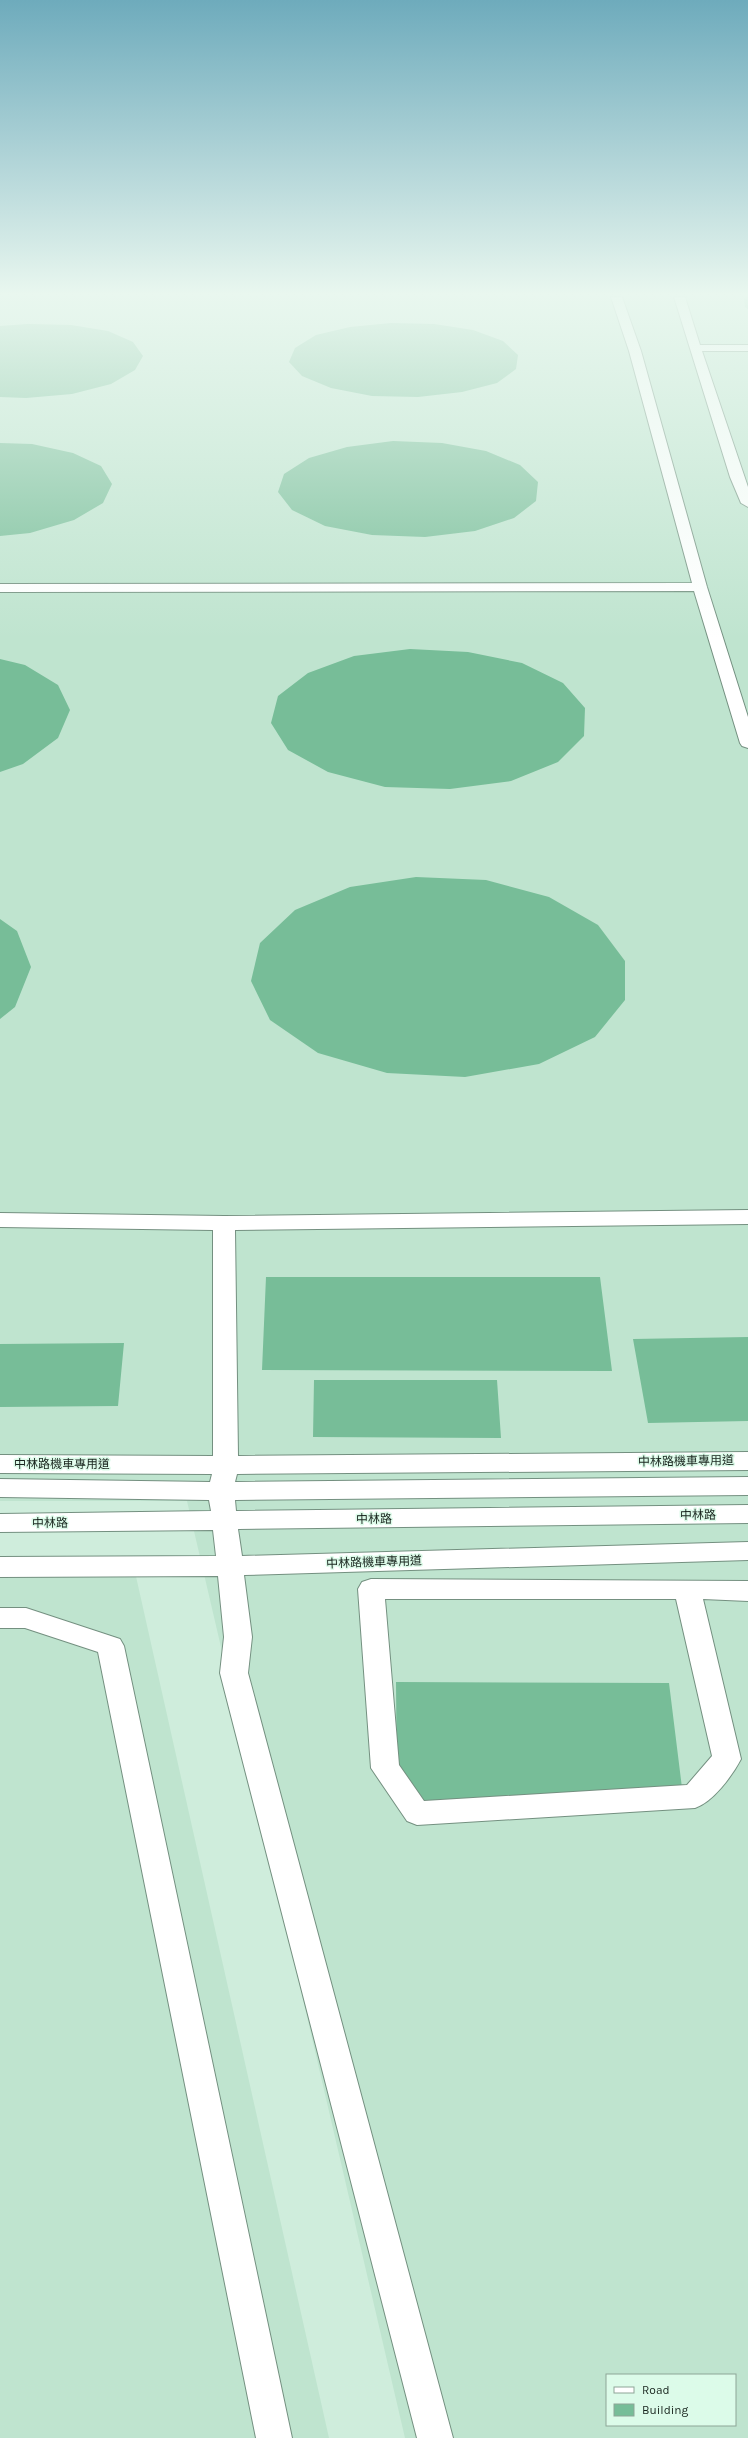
<svg xmlns="http://www.w3.org/2000/svg" width="748" height="2438" font-family="Karla,'Noto Sans TC',sans-serif">
<style>
.built{fill:#bfe4cf;fill-rule:evenodd}
.building{fill:#77bd98}
.lines{fill:none;stroke-linecap:round;stroke-linejoin:round}
.minor-casing{stroke:#749080;stroke-width:2}
.minor{fill:#fff;fill-rule:evenodd}
.labels{text-anchor:middle;stroke-width:3;stroke-linejoin:round;paint-order:stroke}
.street-label{font-size:12px;fill:#18241d;stroke:#dcfbe9}
</style>
<rect width="100%" height="100%" fill="#cfeddc"/>
<path class="built" d="M0,297H748V2438H405L187,1501H0ZM607,2375H735V2425H607Z
M0,1568L135,1572L329,2438H0Z"/>
<path class="building" d="M746,297H748V309L745,307L744,299Z
M391,323L434,324L473,330L503,341L518,355L516,369L497,383L462,392L418,397L372,396L331,388L302,376L289,362L295,348L316,335L350,327Z
M28,324L71,325L108,331L133,342L143,356L135,370L111,384L72,394L26,398L0,397V326Z
M393,441L442,443L486,451L520,465L538,482L536,501L514,518L475,531L425,537L372,535L325,526L292,510L278,492L284,474L309,458L347,447Z
M0,443L32,444L73,453L101,466L112,484L103,503L74,520L30,533L0,536Z
M410,649L468,652L522,663L563,683L585,708L584,736L558,762L511,781L450,789L385,787L328,772L288,750L271,723L278,696L308,673L354,656Z
M0,659L25,665L58,685L70,710L58,738L23,764L0,772Z
M416,877L486,880L549,897L598,925L625,961V1000L595,1037L539,1064L465,1077L387,1073L318,1053L270,1020L251,981L260,943L295,910L350,887Z
M0,919L17,931L31,967L15,1007L0,1019Z
M266,1277H600L612,1371L262,1370Z
M748,1337V1421L648,1423L633,1339Z
M124,1343L118,1406L0,1407V1344Z
M314,1380H497L501,1438L313,1437Z
M396,1682L669,1683L684,1804L397,1802Z"/>
<g class="lines">
<defs>
<path id="minor" d="M611,297H622L641,351L707,587L748,717V748L742,746L740,743L694,591L0,592V584L692,583L629,351Z
M674,297H685L700,345H748V351H702L748,487V507L741,503L730,477Z
M748,1210V1224L235,1230L238,1456L748,1452V1470L237,1474L235,1482L748,1477V1495L235,1500L236,1511L748,1505V1523L238,1529L242,1556L748,1542V1560L244,1575L252,1637L248,1673L453,2438H417L220,1673L224,1637L218,1576L0,1577V1557L216,1556L213,1530L0,1532V1514L211,1511L209,1500L0,1497V1479L210,1482L212,1474L0,1473V1455L213,1456V1230L0,1227V1213L224,1216Z
M371,1579L748,1581V1601L703,1599L741,1759C732,1776 713,1802 695,1808L417,1825L407,1821L371,1768L358,1589L362,1582ZM385,1599H676L712,1756L687,1785L424,1801L399,1765Z
M0,1608H26L120,1639L124,1646L292,2438H256L98,1652L25,1628H0Z"/>
</defs>
<use href="#minor" class="minor-casing"/>
<use href="#minor" class="minor"/>
</g>
<linearGradient id="sky" x2="0" y2="1"><stop stop-color="#6eabbc"/><stop offset="0.46" stop-color="#e9f7ef"/><stop offset="1" stop-color="#e9f7ef" stop-opacity="0"/></linearGradient>
<rect width="748" height="639" fill="url(#sky)"/>
<g class="labels">
<g class="street-label">
<text transform="translate(686 1461) rotate(-1)" y="4">中林路機車專用道</text>
<text x="62" y="1468">中林路機車專用道</text>
<text transform="translate(698 1515) rotate(-1)" y="4">中林路</text>
<text transform="translate(374 1519) rotate(-1)" y="4">中林路</text>
<text transform="translate(50 1523) rotate(-1)" y="4">中林路</text>
<text transform="translate(374 1562) rotate(-2)" y="4">中林路機車專用道</text>
</g>
</g>
<rect x="606" y="2374" width="130" height="52" fill="#dcfbe9" stroke="#8ea597"/>
<rect x="614" y="2387" width="20" height="6" fill="#ffffff" stroke="#8ea597"/>
<text x="642" y="2394" font-size="12" fill="#18241d">Road</text>
<rect x="614" y="2404" width="20" height="12" fill="#77bd98" stroke="#8ea597"/>
<text x="642" y="2414" font-size="12" fill="#18241d">Building</text>
</svg>
